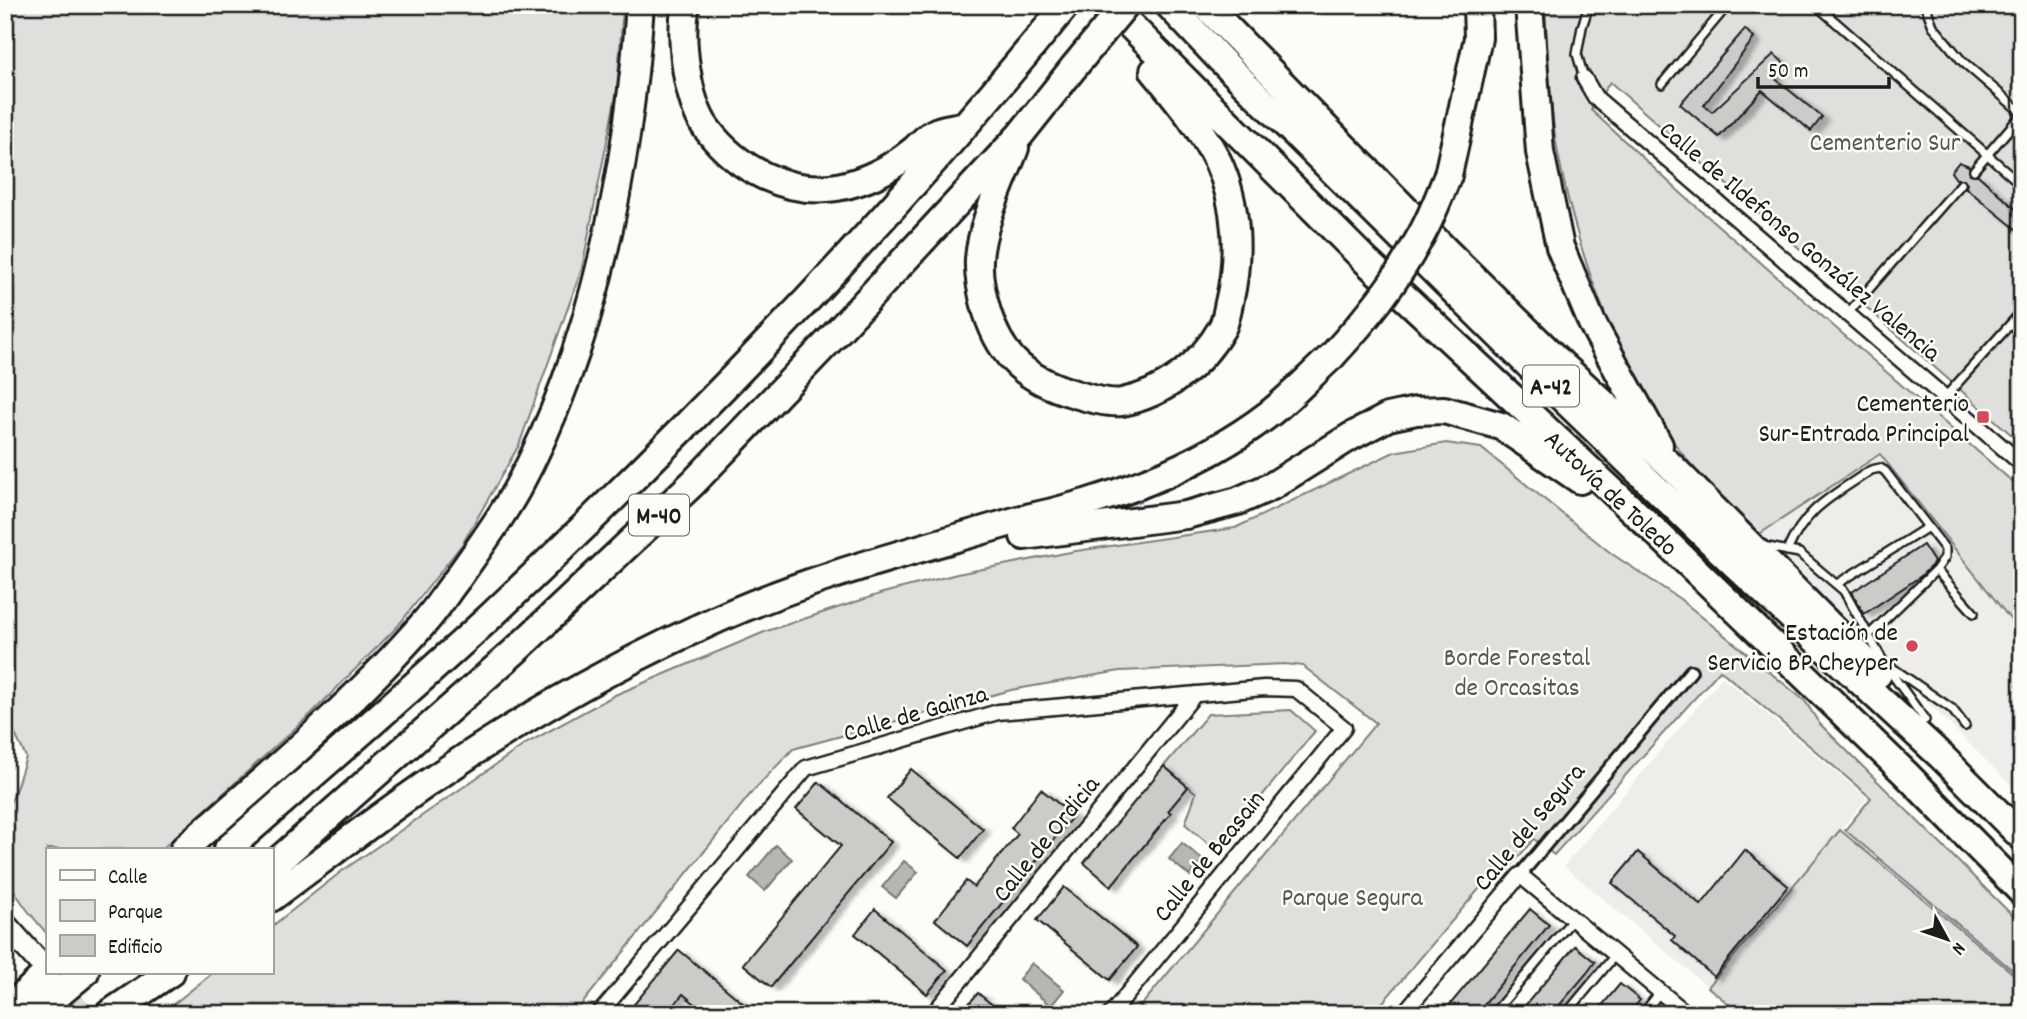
<svg xmlns="http://www.w3.org/2000/svg" width="2027" height="1019" font-family="Dekko,sans-serif">
<style>
.built{fill:#eeede9}
.green{fill:#e0dfdb;stroke:#7e7e7c;stroke-width:2}
.water{fill:#b7b6b2;stroke:#797876;stroke-width:2}
.building{fill:#cccbc8;stroke:#1c1c1c;stroke-width:2;filter:url(#shadow)}
.lines{fill:none;stroke-linecap:round;stroke-linejoin:round}
.secondary-tunnel{stroke:#dbdad6;stroke-width:21;stroke-dasharray:21 10;stroke-linecap:butt}
.service-casing{stroke:#1c1c1c;stroke-width:12}
.pedestrian-casing{stroke:#1c1c1c;stroke-width:16}
.minor-casing{stroke:#1c1c1c;stroke-width:19}
.secondary-casing{stroke:#1c1c1c;stroke-width:26}
.motorway-casing{stroke:#1c1c1c;stroke-width:32}
.service{stroke:#fdfcf7;stroke-width:7}
.pedestrian{stroke:#fdfcf7;stroke-width:10}
.minor{stroke:#fdfcf7;stroke-width:14}
.secondary{stroke:#fdfcf7;stroke-width:21}
.motorway{stroke:#fdfcf7;stroke-width:26}
.motorway-bridge-casing{stroke:#1c1c1c;stroke-width:32;stroke-linecap:butt}
.motorway-bridge{stroke:#fdfcf7;stroke-width:26}
.poi-dot{fill:#d1495b;stroke:#fdfcf7;stroke-width:2.5}
.labels{text-anchor:middle;stroke-width:5;stroke-linejoin:round;paint-order:stroke}
.shield{fill:#fdfcf7;stroke:#605f5e;stroke-width:2}
.shield-label{font-size:24px;font-weight:bold;fill:#1c1c1c}
.park-label{font-size:26px;fill:#575655;stroke:#fdfcf7}
.street-label{font-size:26px;fill:#1c1c1c;stroke:#fdfcf7}
.poi-label{font-size:26px;fill:#1c1c1c;stroke:#fdfcf7;text-anchor:end}
</style>
<defs>
<filter id="shadow"><feDropShadow dx="7" dy="4" stdDeviation="2" flood-color="#0004"/></filter>
</defs>
<rect width="100%" height="100%" fill="#fdfcf7"/>
<filter id="ink" filterUnits="userSpaceOnUse"><feTurbulence type="fractalNoise" baseFrequency=".0143" numOctaves="2"/><feDisplacementMap in="SourceGraphic" scale="14" xChannelSelector="R" yChannelSelector="G"/><feConvolveMatrix kernelMatrix="1 2 1 2 8 2 1 2 1" color-interpolation-filters="sRGB"/></filter>
<g filter="url(#ink)">
<path class="built" d="M1880,453L2022,634V796L1758,535Z
M1722,677L1867,798L1708,987L1564,866Z"/>
<path class="green" d="M5,5H623L617,90L582,268L519,445L463,543L397,627L312,713L162,849H47V934L28,911L5,878V811L14,795L26,757L5,713Z
M1545,5H2022V444L1610,82L1591,110L1683,195L2022,490V634L1880,454L1758,535C1728,505 1697,475 1672,440C1614,355 1578,255 1558,154C1549,106 1548,54 1545,5Z
M1446,443L1481,448L1612,554L1680,599L1805,701L1819,723L2022,925V978L1845,830L1871,798L1720,670L1554,855L1534,839L1504,874L1496,869L1373,1014H1134L1376,723L1303,666L1284,664L1120,671L1011,690L793,749L752,792L574,1014H161L214,972H271V927L342,871L527,743L615,695L767,631L883,593L957,574L1076,551L1235,528L1394,452Z
M1291,710L1315,731L1217,851L1185,824L1196,793L1164,766L1208,714Z
M1840,830L2022,981V1014H1741L1708,987Z"/>
<path class="water" d="M1182,843L1203,860L1190,876L1169,859Z
M776,845L792,859L765,891L749,877Z
M904,861L918,872L896,898L882,887Z
M1032,963L1064,990L1051,1006L1019,979Z"/>
<path class="building" d="M1745,29L1754,38L1704,105L1712,112L1774,54L1785,64L1773,77L1822,117L1811,131L1762,90L1719,137L1680,104Z
M1959,162L1969,166L1970,174L1978,175L2022,215V234L1966,188L1967,183L1964,179H1956L1951,172Z
M1923,545L1934,562L1931,566L1921,576L1864,614L1852,592Z
M1164,766L1188,787L1168,811L1171,813L1111,886L1084,863Z
M911,769L983,829L960,858L887,798Z
M819,782L891,842L771,987L743,964L841,846L796,809Z
M1041,789L1073,816L967,946L935,920L966,881L974,887L1018,834L1011,828Z
M1745,850L1788,886L1714,977L1672,940L1675,936L1612,883L1638,852L1701,905Z
M1064,887L1137,947L1110,980L1037,920Z
M875,909L947,970L927,994L855,934Z
M1530,909L1549,925L1493,993L1476,1014H1442Z
M1575,946L1595,962L1587,973L1552,1014H1518Z
M679,950L756,1014H707L683,994L667,1014H626Z
M1620,984L1640,1000L1629,1014H1595Z
M978,993L1003,1014H960Z"/>
<g class="lines">
<path class="secondary-tunnel" d="M53,978L83,1014"/>
<defs>
<path id="service" d="M1816,5L2022,185
M1925,5L1933,26L1962,61L2022,113
M1584,78L1577,54L1582,27L1589,5
M1662,84L1728,5
M1974,170L2022,114
M1848,313L1961,184
M1946,396L2022,311
M1763,546L1799,553L1844,591L1884,663L1925,720
M1787,551C1806,507 1834,495 1871,470L1880,468L1885,471L1945,549V557L1936,570L1869,635
M1936,570L1974,613
M1837,584L1928,527
M1888,665L1952,709L1965,726
M1493,1014L1573,919
M1566,1014L1616,954
M1643,1014L1660,992"/>
<path id="pedestrian" d="M1520,875L1691,671"/>
<path id="minor" d="M1584,78L1595,97L2022,464
M599,1014L806,768L998,712L1264,688L1296,689L1344,728L1111,1014
M933,1014L1195,694
M1403,1014L1520,875L1687,1014"/>
<path id="secondary" d="M5,924L38,961"/>
<path id="motorway" d="M686,5C679,38 687,102 707,129C737,169 787,195 837,187C865,182 892,168 914,150C920,145 926,137 934,133C942,128 955,128 965,125
M1110,5L1366,261L1656,532L1907,775L2022,892
M1169,5L1220,59L1544,380L1730,560L1942,757L2022,837
M1205,5L1446,251L1560,363L1670,465L1878,674
M1529,5L1540,152L1560,247L1592,323L1659,445
M1015,148C1002,183 982,221 979,259C978,277 982,295 987,312C1002,360 1028,380 1075,394C1088,398 1109,404 1122,402C1164,394 1201,365 1222,328C1226,321 1227,311 1229,303C1240,257 1238,205 1218,162C1201,128 1178,100 1154,71
M1448,175L1478,38L1477,5
M1024,536L1186,515L1238,501L1272,486L1350,437L1388,417L1416,411L1444,410L1501,426L1580,480
M184,849C266,777 351,707 423,624C436,610 446,593 458,578C478,549 500,520 517,489C594,349 629,164 640,5
M228,849C316,771 406,695 492,615C695,423 890,222 1066,5
M271,867L515,651L693,483L830,340L1020,135L1074,67
M271,898C348,841 424,782 505,732C574,689 646,651 720,618C816,575 918,550 1018,520C1105,502 1197,469 1269,414C1291,397 1311,375 1332,356
M5,1012L48,972
M35,1014L85,972
M109,1014L171,972"/>
</defs>
<use href="#service" class="service-casing"/>
<use href="#pedestrian" class="pedestrian-casing"/>
<use href="#minor" class="minor-casing"/>
<use href="#secondary" class="secondary-casing"/>
<use href="#motorway" class="motorway-casing"/>
<use href="#service" class="service"/>
<use href="#pedestrian" class="pedestrian"/>
<use href="#minor" class="minor"/>
<use href="#secondary" class="secondary"/>
<use href="#motorway" class="motorway"/>
<defs>
<path id="motorway-bridge" d="M1074,67L1125,5
M1332,356C1365,320 1396,283 1419,239C1431,219 1439,196 1448,175"/>
</defs>
<use href="#motorway-bridge" class="motorway-bridge-casing"/>
<use href="#motorway-bridge" class="motorway-bridge"/>
</g>
</g>
<g class="poi-dot">
<rect x="1976" y="410" width="14" height="14" rx="3.5"/>
<circle cx="1912" cy="646" r="7"/>
</g>
<g class="labels">
<g class="shield">
<rect x="1523" y="365.5" width="56" height="41" rx="5"/>
<rect x="629" y="494.5" width="60" height="41" rx="5"/>
</g>
<g class="shield-label">
<text x="1551" y="394">A-42</text>
<text x="659" y="523">M-40</text>
</g>
<g class="park-label">
<text x="1885" y="150">Cementerio Sur</text>
<text x="1517" y="665">Borde Forestal<tspan x="1517" dy="30">de Orcasitas</tspan></text>
<text x="1352" y="905">Parque Segura</text>
</g>
<g class="street-label">
<text transform="translate(1801 240) rotate(40)" y="9">Calle de Ildefonso González Valencia</text>
<text transform="translate(1612 492) rotate(43)" y="9">Autovía de Toledo</text>
<text transform="translate(915 712) rotate(-16)" y="9">Calle de Gainza</text>
<text transform="translate(1528 826) rotate(-50)" y="9">Calle del Segura</text>
<text transform="translate(1045 838) rotate(-51)" y="9">Calle de Ordicia</text>
<text transform="translate(1208 855) rotate(-51)" y="9">Calle de Beasain</text>
</g>
<g class="poi-label">
<text x="1969" y="411">Cementerio<tspan x="1969" dy="30">Sur-Entrada Principal</tspan></text>
<text x="1898" y="640">Estación de<tspan x="1898" dy="30">Servicio BP Cheyper</tspan></text>
</g>
</g>
<rect width="2027" height="1019" fill="none" stroke="#fdfcf7" stroke-width="28"/>
<rect x="14" y="14" width="1999" height="991" fill="none" stroke="#1c1c1c" stroke-width="2.5" filter="url(#ink)"/>
<rect x="46" y="848" width="228" height="126" fill="#fdfcf7" stroke="#a3a29f" stroke-width="2"/>
<rect x="60" y="870" width="35" height="10" fill="#fdfcf7" stroke="#a3a29f" stroke-width="2"/>
<text x="108" y="883" font-size="21" fill="#1c1c1c">Calle</text>
<rect x="60" y="900" width="35" height="21" fill="#e0dfdb" stroke="#a3a29f" stroke-width="2"/>
<text x="108" y="918" font-size="21" fill="#1c1c1c">Parque</text>
<rect x="60" y="935" width="35" height="21" fill="#cccbc8" stroke="#a3a29f" stroke-width="2"/>
<text x="108" y="953" font-size="21" fill="#1c1c1c">Edificio</text>
<g transform="translate(1947 939) rotate(130)" stroke="#fdfcf7" stroke-width="5" paint-order="stroke">
<path d="M0-5L12 26L0 18L-12 26Z" fill="#1c1c1c"/>
<text y="-10" font-size="19" font-weight="bold" text-anchor="middle" fill="#1c1c1c">N</text>
</g>
<path d="M1758 77v10h131v-10" fill="none" stroke="#1c1c1c" stroke-width="3.5"/>
<text x="1768" y="77" font-size="21" fill="#1c1c1c" stroke="#fdfcf7" stroke-width="5" paint-order="stroke">50 m</text>
</svg>
